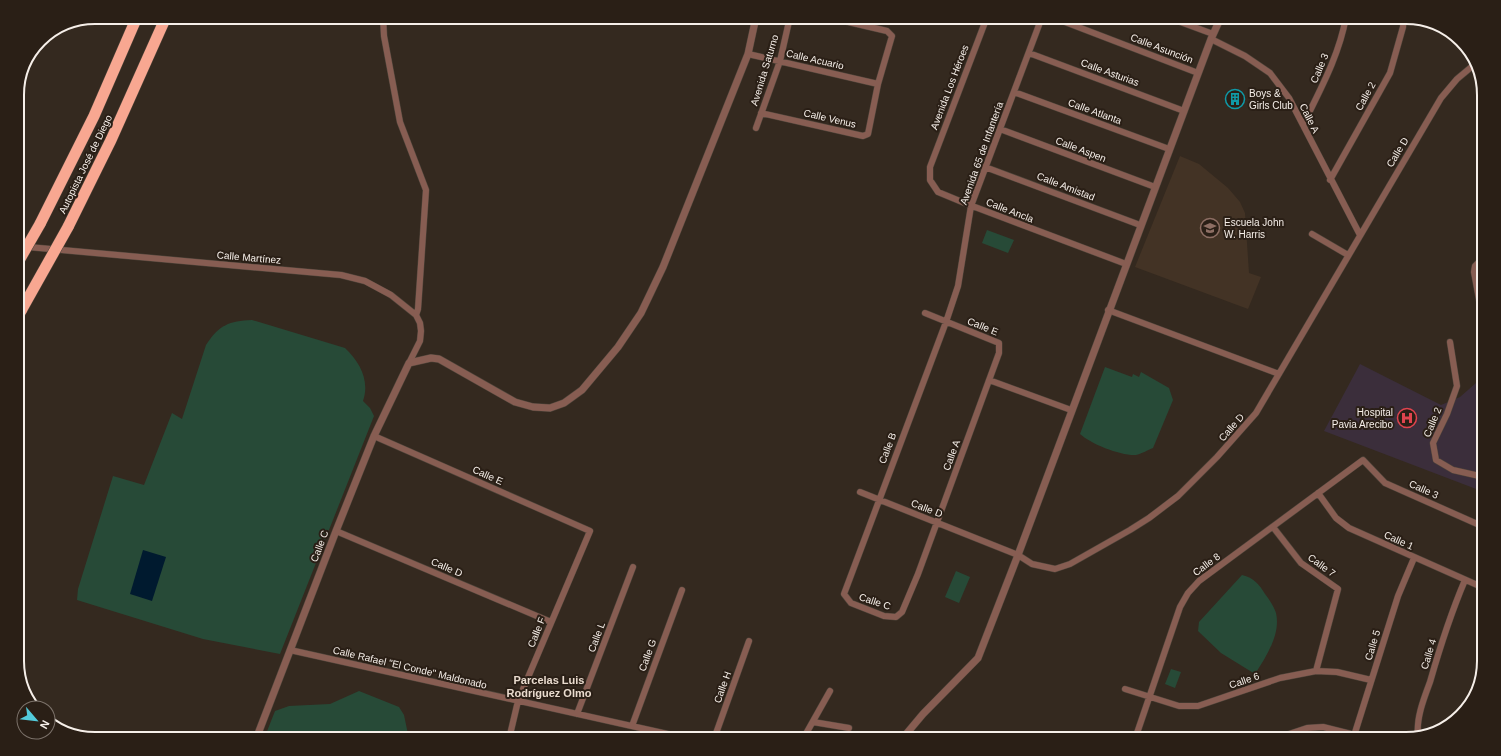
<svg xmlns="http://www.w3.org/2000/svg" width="1501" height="756" font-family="Arial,sans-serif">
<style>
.built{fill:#433325}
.medical{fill:#3b2e3b}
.green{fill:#274a37}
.water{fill:#001a2f}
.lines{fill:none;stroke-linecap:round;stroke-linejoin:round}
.minor-casing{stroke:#4f453b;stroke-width:7}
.tertiary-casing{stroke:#4f453b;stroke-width:8}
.motorway-casing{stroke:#4f453b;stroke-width:12}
.minor{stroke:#875d52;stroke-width:6}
.tertiary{stroke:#875d52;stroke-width:7}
.motorway{stroke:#f8a791;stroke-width:11}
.motorway-bridge-casing{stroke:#4f453b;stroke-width:12;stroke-linecap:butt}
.motorway-bridge{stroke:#f8a791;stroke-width:11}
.labels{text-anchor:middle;stroke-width:4;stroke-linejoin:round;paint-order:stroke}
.street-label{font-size:10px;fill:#f6efe9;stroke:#2a1f16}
.poi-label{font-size:10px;fill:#f6efe9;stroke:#2a1f16;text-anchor:start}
.neighbourhood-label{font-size:11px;font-weight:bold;fill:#e9dbce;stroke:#2a1f16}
.rim{fill:none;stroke:#f6efe9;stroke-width:2}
</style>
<rect width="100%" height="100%" fill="#34291f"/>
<path class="built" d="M1180,156L1199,164L1228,188L1240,202L1245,213L1249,273L1261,277L1248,309L1135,267Z"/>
<path class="medical" d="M1360,364L1441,405L1460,397L1476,383L1484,382V492L1324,431Z"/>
<path class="green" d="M987,230L1014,240L1008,253L982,243Z
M252,320L345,348C360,362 370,381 363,401L370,408L374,416L280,654L203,639L77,600L78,589L113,476L144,485L172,413L182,419L206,345C219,325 229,321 252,320Z
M1105,367L1132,377L1133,374L1139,377L1141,372L1169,388L1173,400L1153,448C1148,450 1141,454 1136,455C1121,456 1091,444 1080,434Z
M956,571L970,577L959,603L945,597Z
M1242,575C1254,578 1259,584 1265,594C1269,599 1274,607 1276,613C1281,634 1266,657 1255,674L1221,653L1198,631L1199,622Z
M1171,669L1181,672L1175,688L1165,684Z
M359,691L399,707L404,715L409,739H264L275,711L289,706L330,704Z"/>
<path class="water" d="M143,550L166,557L152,601L130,594Z"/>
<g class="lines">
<defs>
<path id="minor" d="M383,17L384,36L400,122L426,190L418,309L416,315
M987,17L930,167V180L938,192L967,204L1126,264
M1052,17L1198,73
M1167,17L1213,34
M1211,39L1245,56L1270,73L1289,98L1360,235
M1029,53L1184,111
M748,54L878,84
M1014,92L1169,149
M761,113L863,136L868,134L878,84L892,36L887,31L827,17
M1303,125C1320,90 1339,56 1346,17
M756,128L780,61L790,17
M1000,129L1155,187
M985,167L1140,225
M1330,180L1390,73L1403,27L1404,17
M1312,234L1348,255
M17,246L341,275L365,281L391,295L416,315L420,323L421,331L420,341L409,363
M1484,257L1475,266L1474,272L1484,326
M1108,310L1279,374
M925,313L999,343V353L918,574L902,612L896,617L884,616L851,603L844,594L946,322L958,286L971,206L1042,17
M1450,342L1457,386L1447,414L1433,443L1436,460L1453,470L1484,477
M989,380L1071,410
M374,436L590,531L518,701L509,739
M860,492L1018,555L1032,564L1055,569L1070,564L1130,530L1149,518L1178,496L1217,457L1256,413L1441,98L1457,79L1475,64
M1318,493L1336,518L1349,528L1484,588
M1273,527L1301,563L1338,589L1316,671
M336,531L551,622
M290,650L690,739
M1125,689L1179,706H1198L1280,678L1316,671L1337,672L1371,680
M577,714L633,567
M813,722L849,728
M632,726L682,590
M1418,736C1416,718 1424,698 1430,682C1440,647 1451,613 1465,580
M714,739L749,641
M803,739L830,691
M1135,739L1180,607L1188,593L1199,581L1363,460L1385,483L1484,527
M1274,739L1307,728L1323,727L1355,735
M1353,739L1398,596L1414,558"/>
<path id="tertiary" d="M256,739L336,531L374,436L409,363L431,358L439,359L515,402L533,407L550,408L564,403L582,390L618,347L641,313L663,267L748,54L756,17
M902,739L923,714L978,658L1018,555L1211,39L1221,17"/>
<path id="motorway" d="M40,224L94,116L137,17
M68,227L111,140L166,17
M17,318L22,309"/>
</defs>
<use href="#minor" class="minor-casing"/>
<use href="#tertiary" class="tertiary-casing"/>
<use href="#motorway" class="motorway-casing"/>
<use href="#minor" class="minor"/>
<use href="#tertiary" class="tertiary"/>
<use href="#motorway" class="motorway"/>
<defs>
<path id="motorway-bridge" d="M17,264L40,224
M22,309L68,227"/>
</defs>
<use href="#motorway-bridge" class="motorway-bridge-casing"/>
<use href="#motorway-bridge" class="motorway-bridge"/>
</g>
<defs>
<symbol id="building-ring" viewBox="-11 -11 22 22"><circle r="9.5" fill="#2a1f16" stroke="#0f9aa8" stroke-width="1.5"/><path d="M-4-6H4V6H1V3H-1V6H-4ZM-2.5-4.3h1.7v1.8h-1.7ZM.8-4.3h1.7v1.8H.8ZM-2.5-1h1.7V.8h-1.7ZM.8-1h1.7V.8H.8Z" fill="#0f9aa8"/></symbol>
<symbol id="school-ring" viewBox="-11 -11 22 22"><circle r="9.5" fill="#2a1f16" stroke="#8d6e63" stroke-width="1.5"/><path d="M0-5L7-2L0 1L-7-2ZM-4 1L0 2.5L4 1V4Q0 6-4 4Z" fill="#8d6e63"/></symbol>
<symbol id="hospital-ring" viewBox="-11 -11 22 22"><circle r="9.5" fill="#2a1f16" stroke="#e0444e" stroke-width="1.5"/><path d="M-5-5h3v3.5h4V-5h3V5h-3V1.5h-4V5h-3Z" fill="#e0444e"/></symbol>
</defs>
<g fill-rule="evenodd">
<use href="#building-ring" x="1224" y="88" width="22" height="22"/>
<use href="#school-ring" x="1199" y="217" width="22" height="22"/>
<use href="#hospital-ring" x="1396" y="407" width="22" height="22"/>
</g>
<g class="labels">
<g class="street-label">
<text transform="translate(1162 48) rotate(21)" y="4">Calle Asunción</text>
<text transform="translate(815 59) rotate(13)" y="4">Calle Acuario</text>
<text transform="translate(1319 68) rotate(-67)" y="4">Calle 3</text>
<text transform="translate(764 70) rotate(-73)" y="4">Avenida Saturno</text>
<text transform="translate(1110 72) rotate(20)" y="4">Calle Asturias</text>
<text transform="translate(949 87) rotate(-69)" y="4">Avenida Los Héroes</text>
<text transform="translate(1365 96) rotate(-61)" y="4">Calle 2</text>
<text transform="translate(1095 111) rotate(20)" y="4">Calle Atlanta</text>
<text transform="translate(830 118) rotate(13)" y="4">Calle Venus</text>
<text transform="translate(1310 118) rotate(63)" y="4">Calle A</text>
<text transform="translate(1081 149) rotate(21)" y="4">Calle Aspen</text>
<text transform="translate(1397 152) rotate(-59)" y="4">Calle D</text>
<text transform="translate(981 153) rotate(-70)" y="4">Avenida 65 de Infantería</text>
<text transform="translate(85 164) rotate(-64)" y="4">Autopista José de Diego</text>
<text transform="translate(1066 186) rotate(21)" y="4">Calle Amistad</text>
<text transform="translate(1010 210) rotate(21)" y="4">Calle Ancla</text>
<text transform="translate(249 257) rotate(5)" y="4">Calle Martínez</text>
<text transform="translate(983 326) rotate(22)" y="4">Calle E</text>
<text transform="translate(1432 422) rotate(-67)" y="4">Calle 2</text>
<text transform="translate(1231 427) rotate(-49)" y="4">Calle D</text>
<text transform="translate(887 448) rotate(-69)" y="4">Calle B</text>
<text transform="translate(951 455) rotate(-70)" y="4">Calle A</text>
<text transform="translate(488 475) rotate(24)" y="4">Calle E</text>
<text transform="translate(1424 489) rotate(24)" y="4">Calle 3</text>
<text transform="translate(927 508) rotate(21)" y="4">Calle D</text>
<text transform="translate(1399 540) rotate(24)" y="4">Calle 1</text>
<text transform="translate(319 546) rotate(-69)" y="4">Calle C</text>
<text transform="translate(1206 564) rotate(-37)" y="4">Calle 8</text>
<text transform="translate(1322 565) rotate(36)" y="4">Calle 7</text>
<text transform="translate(447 567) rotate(23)" y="4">Calle D</text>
<text transform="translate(875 601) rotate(18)" y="4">Calle C</text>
<text transform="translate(536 632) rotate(-68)" y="4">Calle F</text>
<text transform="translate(596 637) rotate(-69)" y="4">Calle L</text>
<text transform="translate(1372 645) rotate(-73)" y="4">Calle 5</text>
<text transform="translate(1428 654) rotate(-73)" y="4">Calle 4</text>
<text transform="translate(647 655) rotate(-70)" y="4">Calle G</text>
<text transform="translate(410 667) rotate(13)" y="4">Calle Rafael "El Conde" Maldonado</text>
<text transform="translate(1244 680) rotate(-19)" y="4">Calle 6</text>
<text transform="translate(722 687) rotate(-70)" y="4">Calle H</text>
</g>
<g class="poi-label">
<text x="1249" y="97">Boys &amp;<tspan x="1249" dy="12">Girls Club</tspan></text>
<text x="1224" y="226">Escuela John<tspan x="1224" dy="12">W. Harris</tspan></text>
<text x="1393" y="416" text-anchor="end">Hospital<tspan x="1393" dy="12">Pavia Arecibo</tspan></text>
</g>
<g class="neighbourhood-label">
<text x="549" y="684">Parcelas Luis<tspan x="549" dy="13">Rodríguez Olmo</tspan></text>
</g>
</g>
<path d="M0 0H1501V756H0ZM95 24H1406A71 71 0 0 1 1477 95V661A71 71 0 0 1 1406 732H95A71 71 0 0 1 24 661V95A71 71 0 0 1 95 24Z" fill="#2a1f16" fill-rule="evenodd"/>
<path class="rim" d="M95 24H1406A71 71 0 0 1 1477 95V661A71 71 0 0 1 1406 732H95A71 71 0 0 1 24 661V95A71 71 0 0 1 95 24Z"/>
<g transform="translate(36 720) rotate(118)"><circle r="19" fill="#2a1f16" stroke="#7c726a"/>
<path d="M0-3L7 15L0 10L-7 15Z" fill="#53cbdb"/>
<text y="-6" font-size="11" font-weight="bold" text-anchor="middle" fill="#f6efe9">N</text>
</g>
</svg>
